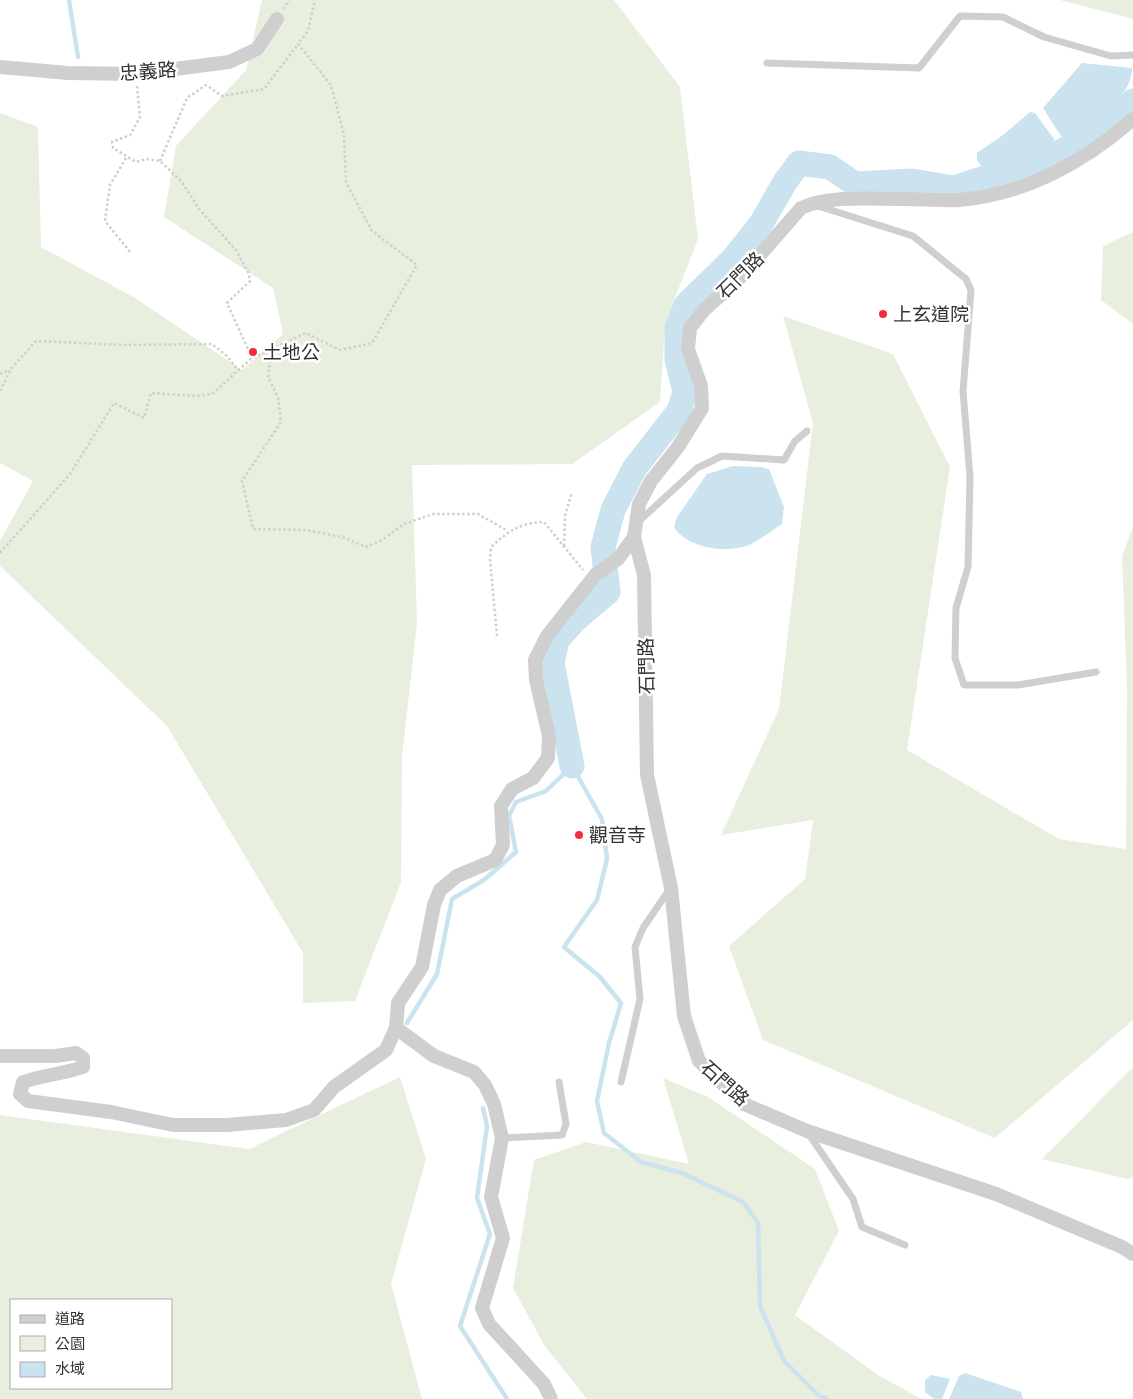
<svg xmlns="http://www.w3.org/2000/svg" width="1133" height="1399" font-family="Cabin,'Noto Sans TC',sans-serif">
<style>
.green{fill:#e8efdf;fill-rule:evenodd}
.water{fill:#cbe2ef}
.lines{fill:none;stroke-linecap:round;stroke-linejoin:round}
.stream{stroke:#cbe2ef;stroke-width:4.5}
.river{stroke:#cbe2ef;stroke-width:25}
.path{stroke:#cfcfcf;stroke-width:2.5;stroke-dasharray:2.5 2.5;stroke-linecap:butt}
.lane{stroke:#cfcfcf;stroke-width:7}
.street{stroke:#cfcfcf;stroke-width:14}
.poi-dot{fill:#ef2e42;stroke:#fff;stroke-width:2}
.labels{text-anchor:middle;stroke-width:5;stroke-linejoin:round;paint-order:stroke}
.street-label{font-size:19px;fill:#323232;stroke:#fff}
.poi-label{font-size:19px;fill:#323232;stroke:#fff;text-anchor:start}
</style>
<rect width="100%" height="100%" fill="#fff"/>
<path class="green" d="M262,0H614L680,87L698,239L665,323L660,402L572,464L412,465L417,623L402,756L401,882L355,1001L303,1003V953L167,726L0,566V541L33,481L0,463V113L38,127L41,247L135,298L242,370L283,334L273,288L164,217L176,146L246,70Z
M1060,0H1133V19Z
M1133,232V324L1101,300L1103,246Z
M783,316L893,354L950,467L907,750L1059,839L1126,849L1127,690L1122,556L1133,526V1020L995,1138L763,1040L729,946L805,879L813,820L721,835L779,709L813,423Z
M1133,1067V1177L1128,1179L1042,1159Z
M400,1077L426,1159L391,1284L422,1399H0V1115L249,1149ZM11,1300H171V1388H11Z
M663,1078L708,1097L815,1169L839,1231L795,1315L878,1375L922,1399H587L544,1345L513,1288L534,1160L586,1142L689,1164Z"/>
<path class="water" d="M1082,63L1132,68C1133,97 1087,130 1064,141L1043,108Z
M1030,112L1035,113L1054,139L1053,146L1038,155L982,167L977,160V153L1003,135Z
M733,466L761,467L769,469L784,507L782,524C771,531 760,540 749,545C726,554 687,548 674,527L677,517L707,474Z
M965,1373L1021,1392L1023,1399H949L959,1376Z
M931,1375L950,1379L942,1399H934L925,1392V1380Z"/>
<g class="lines">
<path class="stream" d="M69,0L78,57
M407,1023L437,974L452,899L484,880L516,852L509,816L516,802L546,791L572,766L602,819L607,859L597,900L564,947L600,977L621,1003L609,1043L597,1101L604,1133L641,1162L682,1173L743,1202L758,1223L760,1306L784,1361L818,1395L827,1399
M483,1108L487,1126L477,1198L490,1234L460,1326L507,1399"/>
<path class="river" d="M572,766L552,663L557,640L575,620L608,592L603,547L613,510L634,469L679,411L685,392L677,359V327L686,305L733,259L761,224L785,182L799,163L830,167L855,184L912,181L954,188L1057,154L1110,124L1133,101"/>
<path class="path" d="M283,9L289,0
M137,86L140,117L130,135L112,142L113,148L136,162L146,159L160,161L181,181L200,210L236,250L249,274L250,281L227,303L252,358
M126,158L110,185L105,221L130,252
M160,161L187,98L206,85L222,96L264,89L298,44
M272,350L268,377L278,397L281,422L242,481L253,529L305,530L342,537L366,547L382,540L404,524L433,514H478L508,531
M0,374L10,370
M0,391L11,369L36,341L123,345L212,344L227,356L238,370
M564,546L565,516L572,492
M0,553L70,474L114,403L144,418L151,393L196,396L212,394L252,358L306,333L340,350L372,343L417,265L372,231L346,182L344,135L331,85L298,44L308,31L315,0
M497,636L490,559L491,547C508,531 520,523 544,522L583,570"/>
<path class="lane" d="M767,63L919,68L960,16L1003,17L1044,37L1111,56L1133,55
M818,206L913,236L966,279L971,290L963,391L970,477L968,567L956,608L955,658L964,685H1018L1096,672
M637,523L697,468L722,456L784,460L795,441L807,431
M621,1082L640,999L635,947L643,928L669,890
M808,1133L853,1199L862,1227L905,1245
M502,1138L562,1135L566,1124L559,1082"/>
<path class="street" d="M0,67L68,73L136,74L229,62L257,49L277,19
M1133,119C1085,162 1025,194 960,200C941,201 921,199 903,199C873,199 828,195 801,208L738,280L705,309L690,328L688,349L701,386L702,408L678,447L651,481L639,504L634,537L644,575L647,775L671,888L684,1016L699,1061L744,1104L807,1131L996,1194L1122,1247L1133,1254
M0,1056H56L76,1053L83,1058V1067C63,1074 43,1075 23,1082L20,1094L28,1101L111,1112L173,1125H227L286,1120L314,1110L334,1087L386,1050L396,1028
M551,1399L544,1384L489,1324L482,1308L503,1238L491,1197L502,1138L494,1104L485,1085L474,1072L434,1056L396,1028L398,1003L422,967L434,905L440,890L457,876L495,860L503,845L501,806L512,789L533,778L548,758L549,736L536,680L535,660L547,636L596,574L618,559L634,537"/>
</g>
<g class="poi-dot">
<circle cx="883" cy="314" r="5"/>
<circle cx="253" cy="352" r="5"/>
<circle cx="579" cy="835" r="5"/>
</g>
<g class="labels">
<g class="street-label">
<text transform="translate(148 71) rotate(-4)" y="7">忠義路</text>
<text transform="translate(740 275) rotate(-45)" y="7">石門路</text>
<text transform="translate(646 666) rotate(-91)" y="7">石門路</text>
<text transform="translate(725 1083) rotate(42)" y="7">石門路</text>
</g>
<g class="poi-label">
<text x="893" y="321">上玄道院</text>
<text x="263" y="359">土地公</text>
<text x="589" y="842">觀音寺</text>
</g>
</g>
<rect x="10" y="1299" width="162" height="90" fill="#ffffff" stroke="#adadad"/>
<rect x="20" y="1315" width="25" height="8" fill="#cfcfcf" stroke="#adadad"/>
<text x="55" y="1324" font-size="15" fill="#323232">道路</text>
<rect x="20" y="1336" width="25" height="15" fill="#e8efdf" stroke="#adadad"/>
<text x="55" y="1349" font-size="15" fill="#323232">公園</text>
<rect x="20" y="1362" width="25" height="15" fill="#cbe2ef" stroke="#adadad"/>
<text x="55" y="1374" font-size="15" fill="#323232">水域</text>
</svg>
